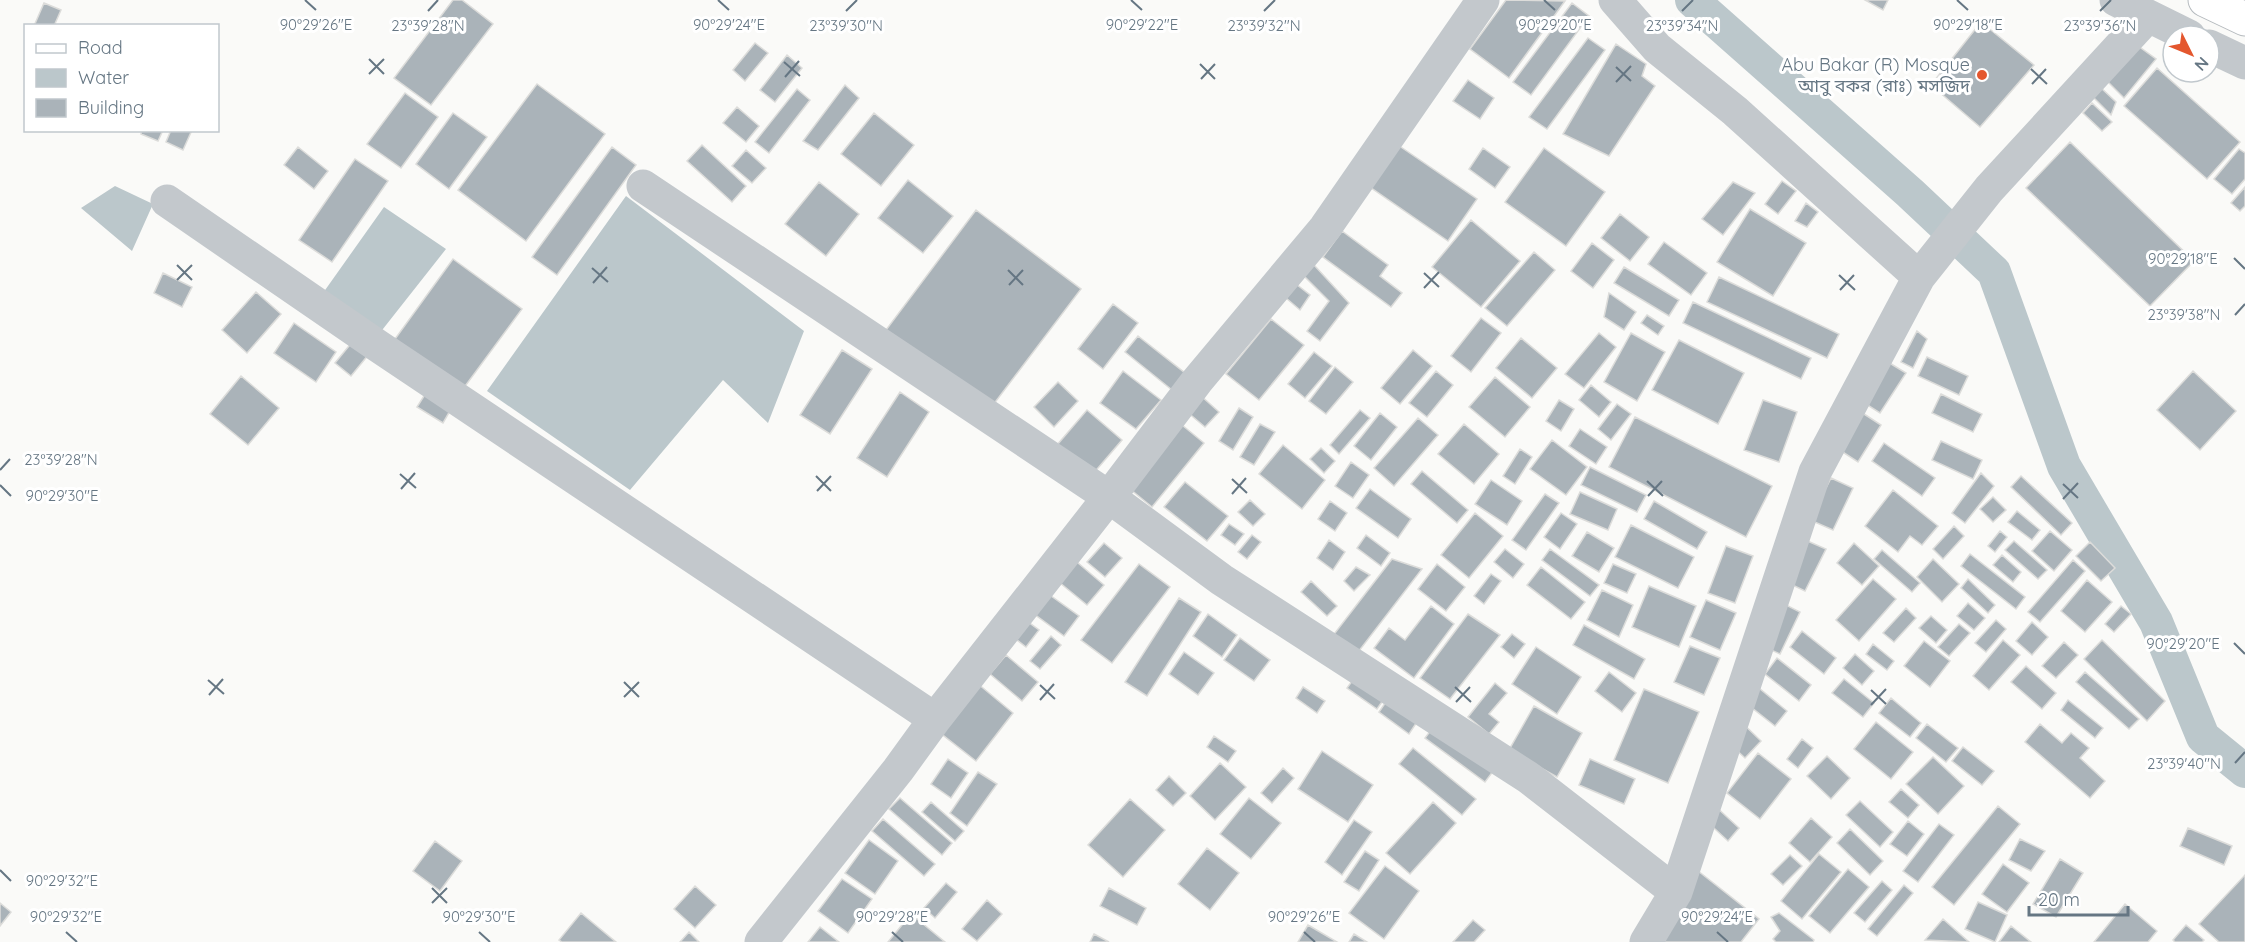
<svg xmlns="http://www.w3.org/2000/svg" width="2245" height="942" font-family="Quicksand,'Noto Sans Bengali',sans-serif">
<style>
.water{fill:#bbc7cb}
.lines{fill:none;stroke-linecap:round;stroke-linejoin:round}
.canal{stroke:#bbc7cb;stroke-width:34}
.building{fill:#aab3b9;stroke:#dcdcda;stroke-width:1.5}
.major-casing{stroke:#b5babe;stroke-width:35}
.minor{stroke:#c3c8cc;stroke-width:33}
.major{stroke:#fff;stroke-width:33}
.ticks{fill:none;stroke:#657683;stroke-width:2}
.poi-dot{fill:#e4572e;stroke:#fff;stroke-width:2}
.labels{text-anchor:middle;stroke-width:6;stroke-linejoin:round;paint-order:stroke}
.poi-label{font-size:18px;fill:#657683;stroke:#fff;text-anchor:end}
.ticks-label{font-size:15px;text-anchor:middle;fill:#657683;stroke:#fff;stroke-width:6;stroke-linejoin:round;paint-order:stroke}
</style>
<rect width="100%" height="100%" fill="#fafaf8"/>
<path class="water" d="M115,186L153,204L132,251L81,208Z
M626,196L804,331L768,423L723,380L630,490L487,391Z
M384,207L446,249L379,334L323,293Z"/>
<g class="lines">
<path class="canal" d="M1692,0L1910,193L1994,272L2064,466L2156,622L2203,737L2245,771"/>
</g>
<path class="building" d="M453,0H462L493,24L431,105L394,78Z
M1506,0L1565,1L1509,78L1470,49Z
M1865,0H1888L1883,10Z
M44,3L61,10L54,26H34Z
M1572,3L1589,16L1531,95L1513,82Z
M1981,22L2034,65L1980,127L1931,85Z
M1588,38L1605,50L1547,129L1529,117Z
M755,43L768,53L745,81L733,70Z
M2134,43L2156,59L2124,98L2105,79Z
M1616,44L1646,64L1642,76L1655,86L1609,156L1563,134Z
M787,55L802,68L775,102L760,90Z
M2157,68L2240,142L2207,179L2124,106Z
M1468,80L1494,98L1480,119L1453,101Z
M537,84L605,134L526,241L458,190Z
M845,85L859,98L818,150L803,141Z
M2099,86L2116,102L2111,115L2091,95Z
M797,89L810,100L769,153L755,142Z
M405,93L438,117L401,168L367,144Z
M2092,103L2112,122L2102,131L2083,113Z
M737,107L759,126L746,142L723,123Z
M453,113L487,137L449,189L416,164Z
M874,113L914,145L881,186L841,154Z
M142,130H163L158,141L141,134Z
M171,130H192L183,150L166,142Z
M2070,142L2194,261L2150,306L2026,188Z
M1395,143L1477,199L1448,241L1367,185Z
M702,145L746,186L732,202L687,161Z
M298,147L328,171L314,189L284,165Z
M612,147L636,165L557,275L532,257Z
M1483,148L1510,167L1495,188L1469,169Z
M1544,148L1605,192L1566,246L1505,202Z
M2239,149L2245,153V179L2232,194L2214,179Z
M746,150L766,168L752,183L732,166Z
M355,159L388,181L332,262L299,240Z
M908,180L953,216L923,253L878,218Z
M1782,181L1796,191L1778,214L1765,204Z
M819,182L859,214L826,256L785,224Z
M1733,182L1755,193L1723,235L1702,219Z
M2245,187V206L2240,211L2231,203Z
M1806,203L1818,212L1807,227L1795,221Z
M1750,209L1806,243L1773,296L1717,262Z
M976,210L1081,289L990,409L886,330Z
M1620,214L1649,237L1630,261L1601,238Z
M1471,220L1520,261L1481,307L1432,267Z
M1342,231L1388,265L1380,276L1402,293L1391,307L1323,257Z
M1664,242L1707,273L1691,295L1648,264Z
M1592,243L1614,260L1593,288L1571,271Z
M1534,252L1555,270L1507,326L1485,308Z
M453,259L522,309L463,389L395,339Z
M1314,265L1349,303L1320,341L1307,331L1329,301L1304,276Z
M1624,267L1679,300L1669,316L1614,283Z
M163,273L192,287L182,307L154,293Z
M1719,277L1839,334L1827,358L1707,302Z
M1296,284L1310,295L1300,310L1286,298Z
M256,292L281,314L247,353L222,330Z
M1609,293L1636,312L1624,330L1604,317Z
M1693,302L1811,358L1801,379L1683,323Z
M1113,304L1138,323L1103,369L1078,349Z
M1647,315L1664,326L1658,335L1641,323Z
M1481,318L1501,333L1471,372L1451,356Z
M1271,319L1304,345L1259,400L1226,374Z
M294,323L336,352L316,382L274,353Z
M1917,331L1927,339L1913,368L1901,362Z
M1599,333L1616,347L1584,388L1565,374Z
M1631,333L1665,352L1637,401L1604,382Z
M1138,336L1185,373L1172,390L1125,352Z
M1521,338L1557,368L1532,398L1496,368Z
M1679,340L1744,373L1718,424L1652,390Z
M353,341L369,354L351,376L335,363Z
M842,350L872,369L830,434L800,415Z
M1413,350L1432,366L1400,404L1381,388Z
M1314,352L1332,366L1305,398L1288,384Z
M1927,357L1968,376L1959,395L1918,376Z
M1883,359L1906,373L1880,413L1858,399Z
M1335,367L1353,382L1326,414L1309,401Z
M1123,371L1161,400L1136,429L1100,403Z
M1436,371L1453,385L1427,417L1409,403Z
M2193,371L2236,411L2200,450L2157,410Z
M241,376L279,408L248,445L210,414Z
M1495,377L1530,407L1505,437L1469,407Z
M1058,382L1078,401L1054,427L1034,407Z
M1591,385L1611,402L1599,417L1579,400Z
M429,388L454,404L443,423L417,407Z
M900,392L929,412L887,477L857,458Z
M1941,394L1982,414L1973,432L1932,413Z
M1200,395L1219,412L1205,427L1186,411Z
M1559,400L1574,409L1561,431L1546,421Z
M1763,400L1797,412L1779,462L1744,450Z
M1617,404L1631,414L1611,440L1598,429Z
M1239,408L1253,417L1233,450L1219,441Z
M1087,410L1122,440L1086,482L1051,452Z
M1360,410L1370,418L1339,454L1330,445Z
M1861,412L1881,425L1858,462L1838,449Z
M1380,413L1397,427L1371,460L1354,446Z
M1635,417L1772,486L1746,537L1609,467Z
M1418,418L1438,435L1394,486L1374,468Z
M1260,424L1275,432L1254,465L1240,457Z
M1464,424L1499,454L1474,484L1438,454Z
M1182,425L1204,443L1152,507L1130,489Z
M1580,429L1607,447L1596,464L1569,446Z
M1552,440L1587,467L1566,495L1530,469Z
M1941,441L1982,460L1973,479L1932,460Z
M1884,443L1935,478L1922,496L1872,461Z
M1283,445L1325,480L1302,509L1259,474Z
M1321,448L1335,461L1324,473L1310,459Z
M1520,449L1532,457L1515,484L1503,476Z
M1351,462L1369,475L1353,498L1335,486Z
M1590,467L1646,495L1637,512L1581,485Z
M1422,471L1468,510L1457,523L1411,484Z
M1981,473L1994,486L1965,523L1952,513Z
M2021,476L2072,523L2061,535L2011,487Z
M1831,478L1853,488L1833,530L1810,520Z
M1491,480L1522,501L1507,525L1475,504Z
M1185,482L1228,516L1207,541L1164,507Z
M1370,489L1411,519L1398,538L1356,508Z
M1893,490L1938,526L1922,545L1910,536L1898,552L1865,526Z
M1580,492L1617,509L1608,530L1570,514Z
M1545,494L1559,503L1526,550L1512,540Z
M1993,497L2006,510L1993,522L1980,509Z
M1250,500L1265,514L1253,526L1238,512Z
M1330,501L1347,513L1335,531L1318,519Z
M1654,501L1707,532L1697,549L1644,519Z
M2017,511L2040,530L2032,540L2008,522Z
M1475,513L1503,536L1469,578L1441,555Z
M1561,513L1577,524L1560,549L1544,537Z
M1229,524L1244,534L1235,545L1221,535Z
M1631,525L1694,557L1678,588L1615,557Z
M1954,526L1964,536L1943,559L1933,549Z
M2000,531L2007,537L1995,552L1988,546Z
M2050,531L2072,550L2054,571L2032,551Z
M1587,532L1614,548L1599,572L1572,556Z
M1252,535L1261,542L1247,559L1238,552Z
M1366,535L1390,553L1381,566L1357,548Z
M1803,539L1826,549L1805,591L1784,581Z
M1329,540L1345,552L1333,570L1317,558Z
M2014,541L2047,570L2038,579L2005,550Z
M2090,542L2115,568L2101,581L2076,556Z
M1104,543L1122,558L1105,577L1087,562Z
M1854,543L1879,566L1862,585L1837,563Z
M1726,546L1753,556L1735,603L1708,593Z
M1505,549L1524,564L1513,578L1494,562Z
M1550,549L1599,585L1590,596L1542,560Z
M1882,550L1920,583L1912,592L1874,559Z
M1970,554L2025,597L2016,609L1961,566Z
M2002,555L2021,572L2013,582L1993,565Z
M1071,557L1104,585L1087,605L1054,578Z
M1392,559L1422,569L1352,660L1328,642Z
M1933,559L1959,584L1942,602L1917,577Z
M2073,560L2085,571L2040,622L2028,612Z
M1139,564L1170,587L1112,663L1081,640Z
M1437,564L1465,587L1446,611L1418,589Z
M1613,564L1636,574L1627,593L1604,583Z
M1356,567L1370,575L1354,591L1344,581Z
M1541,567L1585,602L1571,619L1527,585Z
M1491,574L1501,581L1484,604L1474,596Z
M1873,579L1896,599L1859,641L1836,620Z
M1968,579L1995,605L1988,613L1961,588Z
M2087,580L2112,602L2085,632L2061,611Z
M1311,581L1337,606L1327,616L1301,592Z
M1649,586L1696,606L1679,647L1632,627Z
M1040,588L1079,616L1064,636L1026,608Z
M1602,590L1633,605L1619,637L1587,620Z
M1179,598L1201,612L1147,696L1125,682Z
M1706,600L1736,613L1720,650L1690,637Z
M1778,601L1800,612L1780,654L1758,644Z
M1968,603L1985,618L1974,630L1957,616Z
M1431,606L1454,624L1414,678L1374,648L1389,628L1405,640Z
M2121,606L2131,614L2114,632L2105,624Z
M1906,608L1916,618L1894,642L1883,633Z
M1016,613L1039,630L1026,647L1004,630Z
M1208,614L1237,635L1222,657L1193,636Z
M1468,614L1500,635L1450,699L1420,678Z
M1931,616L1947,630L1936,643L1919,628Z
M1996,620L2006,629L1986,652L1975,643Z
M2032,622L2048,637L2032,655L2016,641Z
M1959,624L1970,633L1949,656L1938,647Z
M1584,625L1645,659L1634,679L1573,645Z
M1802,631L1836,658L1824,674L1790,647Z
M1512,634L1525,644L1514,658L1501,647Z
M1051,636L1061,645L1040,669L1030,661Z
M1240,638L1270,660L1254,681L1224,660Z
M2003,640L2020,655L1989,690L1973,676Z
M2102,640L2165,701L2147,721L2084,659Z
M1924,641L1950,661L1930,687L1904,666Z
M2064,642L2078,655L2056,678L2042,666Z
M1873,644L1894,661L1887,670L1866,654Z
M1690,646L1720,658L1704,695L1674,682Z
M1536,647L1581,677L1557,714L1512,684Z
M1184,652L1214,673L1198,695L1169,674Z
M1855,654L1874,671L1862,685L1843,668Z
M1006,655L1038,682L1022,701L990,674Z
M1777,658L1811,685L1799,701L1765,674Z
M1363,666L1393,686L1377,709L1347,688Z
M2026,666L2056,693L2042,709L2011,682Z
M1609,672L1636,693L1622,712L1595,691Z
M2085,672L2139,719L2129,729L2076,682Z
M1844,679L1874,703L1863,717L1832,693Z
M977,683L1013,713L976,761L939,732Z
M1495,683L1507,693L1489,714L1499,722L1489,734L1468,717Z
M1754,684L1787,711L1775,726L1742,700Z
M1303,687L1325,701L1317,713L1296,698Z
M1644,689L1699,712L1668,783L1614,760Z
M1394,690L1425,710L1409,734L1379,712Z
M1891,698L1921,723L1910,737L1879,713Z
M2068,700L2103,728L2095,738L2061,710Z
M1534,706L1582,733L1557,777L1509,750Z
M1735,716L1761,741L1745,758L1719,734Z
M1437,722L1497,766L1485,782L1425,738Z
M1876,722L1913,752L1891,779L1854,749Z
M1927,724L1958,748L1946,762L1916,738Z
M2040,724L2062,743L2071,733L2089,748L2080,758L2105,781L2090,798L2025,742Z
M1214,736L1236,751L1228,762L1207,747Z
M1802,739L1813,748L1798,768L1787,759Z
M1963,747L1994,771L1982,785L1952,761Z
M1413,748L1476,799L1462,815L1399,764Z
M1322,751L1373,785L1348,822L1298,789Z
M1758,753L1791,779L1760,819L1727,793Z
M1827,756L1850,778L1831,799L1807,776Z
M1933,757L1964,786L1938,814L1906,784Z
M948,759L968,773L951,798L931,784Z
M1590,759L1635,779L1624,804L1579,785Z
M1220,763L1246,787L1215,820L1190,796Z
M1283,768L1294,778L1272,803L1261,793Z
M978,772L997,784L967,826L950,813Z
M1169,776L1186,793L1173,806L1156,790Z
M1901,789L1919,805L1908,818L1889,802Z
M900,798L952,843L942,855L889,809Z
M1249,798L1281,823L1251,859L1220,834Z
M1130,799L1165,830L1123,877L1088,845Z
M1860,801L1893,832L1880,847L1846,815Z
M931,802L964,831L955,841L922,812Z
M1433,802L1456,823L1410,874L1386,853Z
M1714,805L1739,828L1728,841L1703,818Z
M1998,806L2020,824L1954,905L1932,887Z
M1811,818L1832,837L1810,862L1789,843Z
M883,819L935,864L924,876L872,831Z
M1354,820L1372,832L1342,875L1325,862Z
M1908,821L1924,834L1907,856L1890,844Z
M1939,824L1954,835L1918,882L1903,871Z
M2188,828L2232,846L2224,865L2180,846Z
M1850,829L1883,861L1870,875L1837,843Z
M2020,839L2045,851L2031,871L2009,860Z
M869,840L898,861L875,894L845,873Z
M435,841L462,861L440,891L413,871Z
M1207,848L1239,873L1210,910L1178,884Z
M1365,851L1379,860L1359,891L1344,882Z
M1819,854L1841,872L1802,919L1781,901Z
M1790,855L1802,866L1783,885L1771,874Z
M2060,859L2083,873L2056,917L2033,904Z
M2003,864L2029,883L2007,912L1982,894Z
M1385,866L1419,891L1384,939L1349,913Z
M1693,867L1759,919L1741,942H1662Z
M1848,869L1869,887L1830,933L1809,916Z
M2245,875V942H2219L2199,924Z
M842,879L872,899L848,933L818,911Z
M1882,881L1892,890L1865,922L1854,913Z
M946,883L957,892L935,918L924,908Z
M1904,885L1913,893L1877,936L1868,929Z
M695,886L716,905L695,928L674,909Z
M1109,888L1146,908L1137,925L1100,906Z
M987,900L1002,914L977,941L962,929Z
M1978,902L2007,915L1995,942L1965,929Z
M0,903L11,912L0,926Z
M2125,904L2157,931L2148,942H2094Z
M581,913L616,942H562L559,940Z
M1779,913L1814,940L1813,942H1776L1773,939L1780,931L1771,917Z
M911,914L945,942H888Z
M1943,919L1969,942L1925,940Z
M1473,920L1485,930L1474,942H1453Z
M1308,925L1337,942H1298Z
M2186,925L2204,940L2202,942H2175L2173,940Z
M2011,926L2031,942H1999Z
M820,927L839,942H808Z
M689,932L699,942H680Z
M1094,934L1109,942H1090Z
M1354,934L1367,942H1349Z"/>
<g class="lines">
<defs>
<path id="major" d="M2205,0L2245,19"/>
</defs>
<use href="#major" class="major-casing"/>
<path class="minor" d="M1615,0L1657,48L1735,111L1919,277
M2116,0L2189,36
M2209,46L2245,63
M643,186L1109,497L1222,580L1529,778L1676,892
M167,201L378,346L935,719
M761,942L898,770L935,719L1109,497L1197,381L1325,228L1483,0
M1646,942L1676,892L1815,472L1919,277L1989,189L2148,16"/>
<use href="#major" class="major"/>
</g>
<path class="ticks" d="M305,0L316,10M718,0L729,10M1131,0L1142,10M1544,0L1555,10M1957,0L1968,10M428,11L438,0M846,11L857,0M1264,11L1275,0M1682,11L1693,0M2100,11L2111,0M369,59L384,74M784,62L800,76M1200,64L1215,79M1616,67L1631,81M2031,69L2047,84M369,74L384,59M785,77L799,61M1201,79L1215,64M1616,82L1631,66M2032,84L2046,69M2234,258L2245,269M177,265L192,280M592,268L608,282M1008,270L1023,285M1424,273L1439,287M1839,275L1855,290M177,280L192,265M593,283L607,267M1009,285L1023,270M1424,288L1439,272M1840,290L1854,275M2235,315L2245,304M0,470L10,459M400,474L416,488M816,476L831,491M1232,479L1247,493M1647,481L1663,496M2063,484L2078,498M0,485L11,496M401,489L415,473M817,491L831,476M1232,494L1246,478M1648,496L1662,481M2063,499L2078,483M2234,643L2245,654M208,680L224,694M624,682L639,697M1040,685L1055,699M1455,687L1471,702M1871,690L1886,704M209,695L223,679M624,697L639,682M1040,700L1054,684M1456,702L1470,687M1871,705L1886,689M2235,763L2245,752M0,870L11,881M432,888L447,903M432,903L447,888M66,932L77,942M479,932L490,942M892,932L903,942M1304,932L1315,942M1717,932L1728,942"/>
<circle class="poi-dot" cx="1982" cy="75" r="6"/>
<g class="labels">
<g class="poi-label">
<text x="1970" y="71">Abu Bakar (R) Mosque<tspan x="1970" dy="21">আবু বকর (রাঃ) মসজিদ</tspan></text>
</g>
</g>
<g class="ticks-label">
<text x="1968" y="30">90°29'18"E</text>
<text x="316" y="30">90°29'26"E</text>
<text x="729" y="30">90°29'24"E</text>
<text x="1142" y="30">90°29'22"E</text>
<text x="1555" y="30">90°29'20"E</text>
<text x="428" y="31">23°39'28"N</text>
<text x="846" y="31">23°39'30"N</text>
<text x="1264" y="31">23°39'32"N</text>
<text x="1682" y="31">23°39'34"N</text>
<text x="2100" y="31">23°39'36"N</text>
<text x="2183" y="264">90°29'18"E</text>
<text x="2184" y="320">23°39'38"N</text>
<text x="61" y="465">23°39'28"N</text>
<text x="62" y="501">90°29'30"E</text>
<text x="2183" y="649">90°29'20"E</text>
<text x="2184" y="769">23°39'40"N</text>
<text x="62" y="886">90°29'32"E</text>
<text x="66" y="922">90°29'32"E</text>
<text x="479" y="922">90°29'30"E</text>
<text x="892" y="922">90°29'28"E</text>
<text x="1304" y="922">90°29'26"E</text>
<text x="1717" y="922">90°29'24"E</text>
</g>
<rect x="24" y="24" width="195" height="108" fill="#ffffff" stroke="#c1c8cd" stroke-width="1.5"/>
<rect x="36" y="44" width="30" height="9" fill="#ffffff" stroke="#c1c8cd" stroke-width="1.5"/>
<text x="78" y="54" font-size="18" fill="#657683">Road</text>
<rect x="36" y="69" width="30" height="18" fill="#bbc7cb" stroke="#c1c8cd" stroke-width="1.5"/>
<text x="78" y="84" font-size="18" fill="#657683">Water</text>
<rect x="36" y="99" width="30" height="18" fill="#aab3b9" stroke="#c1c8cd" stroke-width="1.5"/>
<text x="78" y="114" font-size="18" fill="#657683">Building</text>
<g transform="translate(2191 54) rotate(133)"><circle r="28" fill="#ffffff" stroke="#c1c8cd" stroke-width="1.5"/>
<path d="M0-4.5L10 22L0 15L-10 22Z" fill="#e4572e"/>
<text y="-9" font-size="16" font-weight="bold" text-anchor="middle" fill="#657683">N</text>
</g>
<path d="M2029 906v9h99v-9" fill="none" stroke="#657683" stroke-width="3"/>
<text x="2038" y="906" font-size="18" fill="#657683" stroke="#ffffff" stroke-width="4.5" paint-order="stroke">20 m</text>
</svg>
